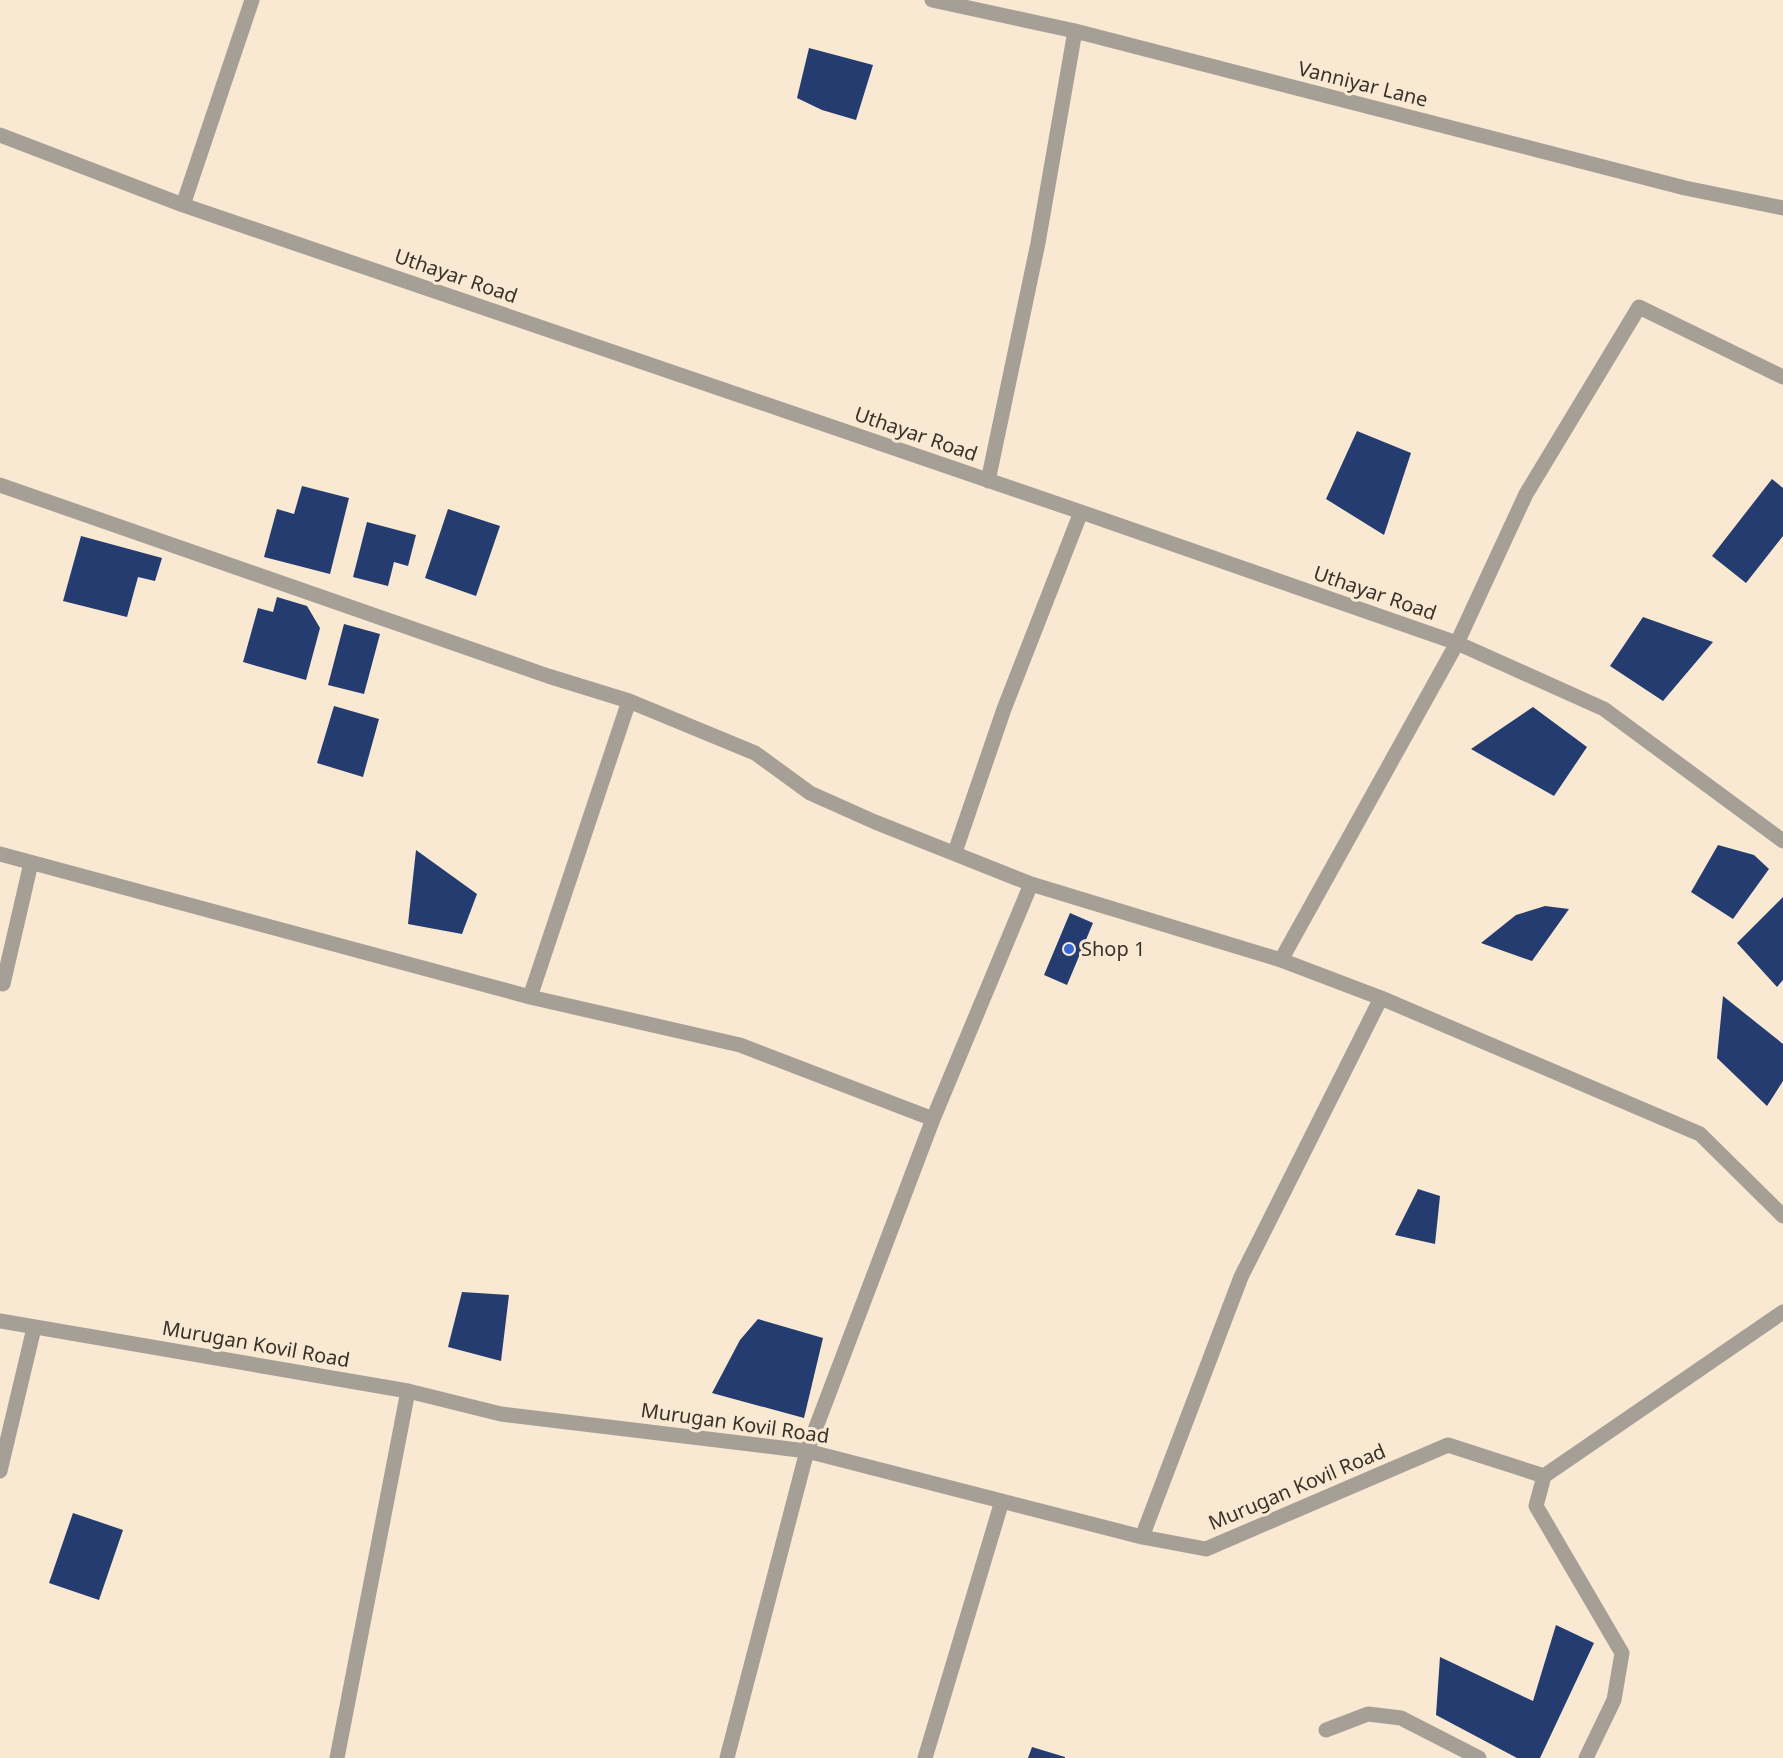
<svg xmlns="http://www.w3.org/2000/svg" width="1783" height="1758" font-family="'Noto Sans',sans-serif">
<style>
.building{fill:#243c70}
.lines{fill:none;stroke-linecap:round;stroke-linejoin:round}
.minor{stroke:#a59f96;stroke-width:15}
.poi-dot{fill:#3667d7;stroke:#f9e9d3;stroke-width:2}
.labels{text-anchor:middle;stroke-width:6;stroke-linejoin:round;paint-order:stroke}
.street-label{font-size:20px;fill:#38322a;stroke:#f9e9d3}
.poi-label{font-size:20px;fill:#38322a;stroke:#f9e9d3;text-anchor:start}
</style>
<rect width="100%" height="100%" fill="#f9e9d3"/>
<path class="building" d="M809,48L873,65L856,120L822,110L797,98Z
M1357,431L1411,453L1384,535L1326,499Z
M1772,479L1783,488V536L1746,583L1712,556Z
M302,486L349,498L330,574L264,557L277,509L294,514Z
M448,509L500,526L476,596L425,578Z
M367,522L416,535L408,566L394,562L388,586L353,577Z
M81,536L162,558L155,581L138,577L127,617L63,601Z
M277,597L307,606L320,628L306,680L243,662L258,608L273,612Z
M1643,617L1713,642L1663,701L1610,666Z
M344,624L380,634L364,694L328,685Z
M334,706L379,719L363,777L317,763Z
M1533,707L1587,747L1554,796L1471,749Z
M1718,845L1754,855L1769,869L1733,919L1691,892Z
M416,850L477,894L462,934L408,924Z
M1783,897V980L1777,987L1737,943Z
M1545,906L1569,909L1532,961L1481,943L1516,915Z
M1070,913L1093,923L1067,985L1044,975Z
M1723,996L1783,1044V1081L1767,1106L1717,1058Z
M1418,1189L1440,1196L1435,1244L1395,1235Z
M462,1292L509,1295L501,1361L448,1347Z
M758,1319L823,1338L804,1418L712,1393L740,1340Z
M73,1513L123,1530L99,1600L49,1583Z
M1556,1625L1594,1643L1540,1758H1517L1436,1715L1440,1657L1533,1701Z
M1032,1747L1065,1757V1758H1028Z"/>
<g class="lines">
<path class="minor" d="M932,0L1075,31L1685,188L1783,208
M0,135L183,205L1081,512L1457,643L1604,709L1783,841
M183,205L252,0
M988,481L1038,243L1075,31
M0,485L548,676L629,701L755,753L810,793L875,822L1031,884
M955,852L1004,709L1081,512
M0,854L530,997L740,1045L933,1119L1031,884L1281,960L1381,998L1700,1134L1783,1216
M1281,960L1457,643L1526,494L1639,307L1783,377
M3,984L31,863
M530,997L629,701
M0,1321L408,1391L501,1414L807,1451L1142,1537L1206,1549L1448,1445L1544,1476
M0,1471L34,1328
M1142,1537L1241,1277L1381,998
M1326,1730L1368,1714L1401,1718L1479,1758
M337,1758L408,1391
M727,1758L807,1451L933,1119
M925,1758L1002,1501
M1586,1758L1614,1700L1622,1653L1536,1506L1544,1476L1783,1312"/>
</g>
<circle class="poi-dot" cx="1069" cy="949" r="6"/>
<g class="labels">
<g class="street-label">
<text transform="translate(1363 84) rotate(14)" y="7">Vanniyar Lane</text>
<text transform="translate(456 276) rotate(19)" y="7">Uthayar Road</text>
<text transform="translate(916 434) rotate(19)" y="7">Uthayar Road</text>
<text transform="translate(1375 593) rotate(19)" y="7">Uthayar Road</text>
<text transform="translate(256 1344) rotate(10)" y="7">Murugan Kovil Road</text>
<text transform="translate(735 1423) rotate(8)" y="7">Murugan Kovil Road</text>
<text transform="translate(1297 1487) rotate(-23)" y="7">Murugan Kovil Road</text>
</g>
<g class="poi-label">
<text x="1081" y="956">Shop 1</text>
</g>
</g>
</svg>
